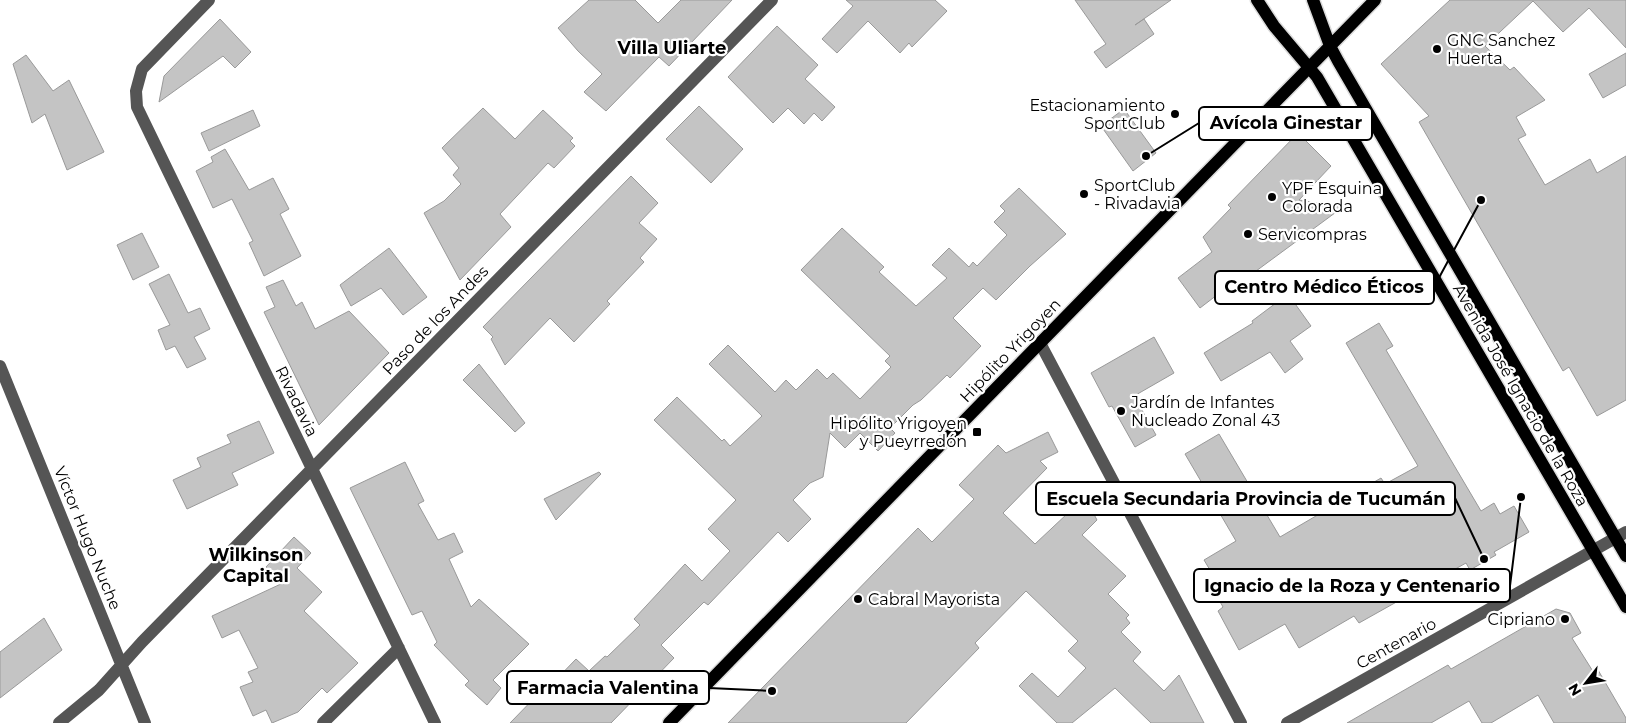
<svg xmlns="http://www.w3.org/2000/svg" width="1626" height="723" font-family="Montserrat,sans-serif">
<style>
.building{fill:#c4c4c4;stroke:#999}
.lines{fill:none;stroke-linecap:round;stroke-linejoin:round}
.major-casing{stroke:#dbdbdb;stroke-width:15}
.minor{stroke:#555;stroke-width:12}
.major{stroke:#000;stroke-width:12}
.poi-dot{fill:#000;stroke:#fff;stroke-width:2}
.labels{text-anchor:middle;stroke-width:4.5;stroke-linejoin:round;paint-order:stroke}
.poi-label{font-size:16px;fill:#000;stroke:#fff;text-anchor:start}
.street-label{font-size:16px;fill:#000;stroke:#fff}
.neighbourhood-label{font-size:18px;font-weight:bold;fill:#000;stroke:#fff}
.leader{fill:none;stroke:#000;stroke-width:2}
.callout-dot{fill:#000;stroke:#fff;stroke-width:2}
.callout{fill:#fff;stroke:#000;stroke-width:2}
.callout-label{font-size:18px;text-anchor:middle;font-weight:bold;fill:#000}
</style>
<rect width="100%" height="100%" fill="#fff"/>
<path class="building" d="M589,0H635L658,23L681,0H732L669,66L659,57L606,111L584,92L602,74L578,51L558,28Z
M846,0H935L947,11L912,47L909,43L900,53L868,21L837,53L822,39L853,6Z
M1075,0H1171L1135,25L1144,19L1154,34L1106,68L1094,52L1106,44Z
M1450,0H1626V48L1589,8L1563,32L1533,1L1485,46L1510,70L1514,67L1545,100L1516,117L1526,135L1518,139L1545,185L1590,159L1597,173L1626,156V400L1597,416L1569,367L1563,371L1419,122L1429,116L1381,64Z
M220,19L251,52L235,68L223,56L159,102L164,76Z
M777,26L818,65L805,79L835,107L822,121L814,113L804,124L788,108L773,123L728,77Z
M1626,53V85L1603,98L1589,74Z
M26,55L53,91L69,80L104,152L67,170L45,114L32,123L13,64Z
M699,106L743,149L711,183L666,139Z
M483,108L515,139L543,110L573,138L570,141L575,146L554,168L548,163L500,214L511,227L460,280L424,213L444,201L461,184L453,175L459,168L442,148Z
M1124,109L1156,153L1133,171L1101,126Z
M253,110L260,126L209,151L201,133Z
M1298,133L1331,166L1299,200L1343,207L1233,288L1230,285L1200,308L1178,278L1212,252L1203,237L1231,208L1228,205Z
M225,149L249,190L273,178L289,209L280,214L301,256L264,276L249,243L253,241L232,199L213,208L196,171L213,162L211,157Z
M631,176L658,203L639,223L657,239L640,258L644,262L607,301L610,304L574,342L550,318L505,365L491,339L493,337L483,327Z
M1019,188L1066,234L1030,266L996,300L983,288L953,318L981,346L950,378L947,375L921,400L913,405L890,428L895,433L878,451L860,433L845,448L830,433L823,477L810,483L793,500L811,519L788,542L778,532L708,605L704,602L661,645L674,658L611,723H510L548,684L550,686L576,659L589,671L605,656L607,657L640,625L634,619L685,564L702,581L730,551L708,529L736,500L654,420L677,397L722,441L724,439L730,446L762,416L709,364L728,345L775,392L786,380L796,390L817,369L827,379L833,373L860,399L891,367L885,361L890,356L801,270L842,228L884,267L879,272L916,306L947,278L932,265L949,248L969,267L973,262L977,266L1007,235L994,222L1005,211L1000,206Z
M142,233L159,267L133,280L117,245Z
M389,248L427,297L403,315L381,288L351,306L340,285Z
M169,274L188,313L200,308L210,329L194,337L206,359L187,368L175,346L166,350L158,330L170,325L149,284Z
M283,280L296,306L302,302L315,329L349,311L389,353L319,425L264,312L275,307L266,287Z
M1288,294L1311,326L1290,341L1303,359L1285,373L1270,352L1221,381L1204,353L1253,323L1252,321Z
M1379,323L1393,346L1386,350L1481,511L1494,503L1500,514L1514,506L1529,532L1494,552L1496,555L1470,570L1466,563L1359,623L1354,616L1299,648L1285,624L1239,650L1218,611L1223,607L1210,584L1216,580L1204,560L1236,541L1185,454L1219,434L1280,537L1381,478L1385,484L1418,466L1346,343Z
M1154,337L1174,373L1134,396L1156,435L1135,447L1112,406L1109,407L1091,373Z
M479,364L525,423L515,432L463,380Z
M259,421L274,453L232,473L238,485L187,509L173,480L201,467L197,458L231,443L227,435Z
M1048,432L1058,452L1040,461L1047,468L1003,513L1035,544L1085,497L1097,520L1082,535L1126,576L1108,594L1129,615L1126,618L1130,623L1121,632L1141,652L1133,661L1164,691L1179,675L1204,723H1151L1115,688L1072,723H1057L1019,686L1032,673L1058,697L1086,668L1068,651L1078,641L1026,591L975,643L979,648L906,723H728L918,528L932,542L974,499L959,485L998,445L1006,453Z
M405,462L424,501L418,504L438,540L454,533L463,552L449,559L471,607L479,599L529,644L493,680L501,688L487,705L465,685L469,681L434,645L437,642L422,611L412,615L350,488Z
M599,472L601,474L556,520L544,499Z
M294,537L311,553L297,568L322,592L304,611L358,663L327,693L322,688L298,712L272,723L266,710L253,716L240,687L253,682L248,672L258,668L239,630L222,638L212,616L283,583L266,567Z
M1556,609L1570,613L1581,633L1572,638L1594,673L1598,670L1626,718V723H1554L1538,695L1491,723H1482L1469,701L1431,723H1347L1448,665L1451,669Z
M44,618L62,650L0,698V652Z"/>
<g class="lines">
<defs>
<path id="major" d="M1257,0L1274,26L1317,77L1626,607
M1313,0L1330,46L1338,61L1626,556
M669,723L1375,0"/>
</defs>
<use href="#major" class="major-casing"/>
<path class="minor" d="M209,0L142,69L136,91L137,107L435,723
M1040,343L1241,723
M0,366L145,723
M59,723L99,690L142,642L772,0
M323,723L399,648
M1287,723L1626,532"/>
<use href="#major" class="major"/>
</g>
<g class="poi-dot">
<circle cx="1437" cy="49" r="5"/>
<circle cx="1175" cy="114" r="5"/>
<circle cx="1084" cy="194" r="5"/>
<circle cx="1272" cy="197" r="5"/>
<circle cx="1248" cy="234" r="5"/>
<circle cx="1121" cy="411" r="5"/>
<rect x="972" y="427" width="10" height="10" rx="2.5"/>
<circle cx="858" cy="599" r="5"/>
<circle cx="1565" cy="619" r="5"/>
</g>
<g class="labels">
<g class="poi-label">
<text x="1447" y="46">GNC Sanchez<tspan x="1447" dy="18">Huerta</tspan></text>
<text x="1165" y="111" text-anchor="end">Estacionamiento<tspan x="1165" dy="18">SportClub</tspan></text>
<text x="1094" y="191">SportClub<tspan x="1094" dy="18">- Rivadavia</tspan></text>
<text x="1282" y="194">YPF Esquina<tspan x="1282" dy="18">Colorada</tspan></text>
<text x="1258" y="240">Servicompras</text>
<text x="1131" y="408">Jardín de Infantes<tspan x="1131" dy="18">Nucleado Zonal 43</tspan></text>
<text x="967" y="429" text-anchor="end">Hipólito Yrigoyen<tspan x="967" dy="18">y Pueyrredón</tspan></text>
<text x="868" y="605">Cabral Mayorista</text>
<text x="1555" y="625" text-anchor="end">Cipriano</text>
</g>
<g class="street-label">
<text transform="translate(435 320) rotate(-46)" y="6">Paso de los Andes</text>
<text transform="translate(1010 350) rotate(-46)" y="6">Hipólito Yrigoyen</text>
<text transform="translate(1521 395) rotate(60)" y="6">Avenida José Ignacio de la Roza</text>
<text transform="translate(297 401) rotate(64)" y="6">Rivadavia</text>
<text transform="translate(88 538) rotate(68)" y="6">Víctor Hugo Nuche</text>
<text transform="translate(1396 643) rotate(-29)" y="6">Centenario</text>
</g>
<g class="neighbourhood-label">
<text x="672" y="54">Villa Uliarte</text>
<text x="256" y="561">Wilkinson<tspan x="256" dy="21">Capital</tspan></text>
</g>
</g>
<path class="leader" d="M1146 156L1199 123M1481 200L1434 287M1484 559L1455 498M1521 497L1510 586M772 691L709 688"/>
<g class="callout-dot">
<circle cx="1146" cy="156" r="5"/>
<circle cx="1481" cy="200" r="5"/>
<circle cx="1484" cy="559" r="5"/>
<circle cx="1521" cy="497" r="5"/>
<circle cx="772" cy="691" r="5"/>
</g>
<g class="callout">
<rect x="1199" y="107" width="173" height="33" rx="5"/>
<rect x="1215" y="271" width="219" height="33" rx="5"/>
<rect x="1036" y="482" width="419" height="33" rx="5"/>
<rect x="1194" y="569" width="316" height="33" rx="5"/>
<rect x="507" y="671" width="202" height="33" rx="5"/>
</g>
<g class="callout-label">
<text x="1286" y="129">Avícola Ginestar</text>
<text x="1324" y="293">Centro Médico Éticos</text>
<text x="1246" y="505">Escuela Secundaria Provincia de Tucumán</text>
<text x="1352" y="592">Ignacio de la Roza y Centenario</text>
<text x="608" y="694">Farmacia Valentina</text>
</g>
<g transform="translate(1586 683) rotate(239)" stroke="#ffffff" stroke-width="4" paint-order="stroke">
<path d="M0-4L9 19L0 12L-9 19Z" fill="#000000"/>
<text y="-8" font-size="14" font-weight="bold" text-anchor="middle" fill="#000000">N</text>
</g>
</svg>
